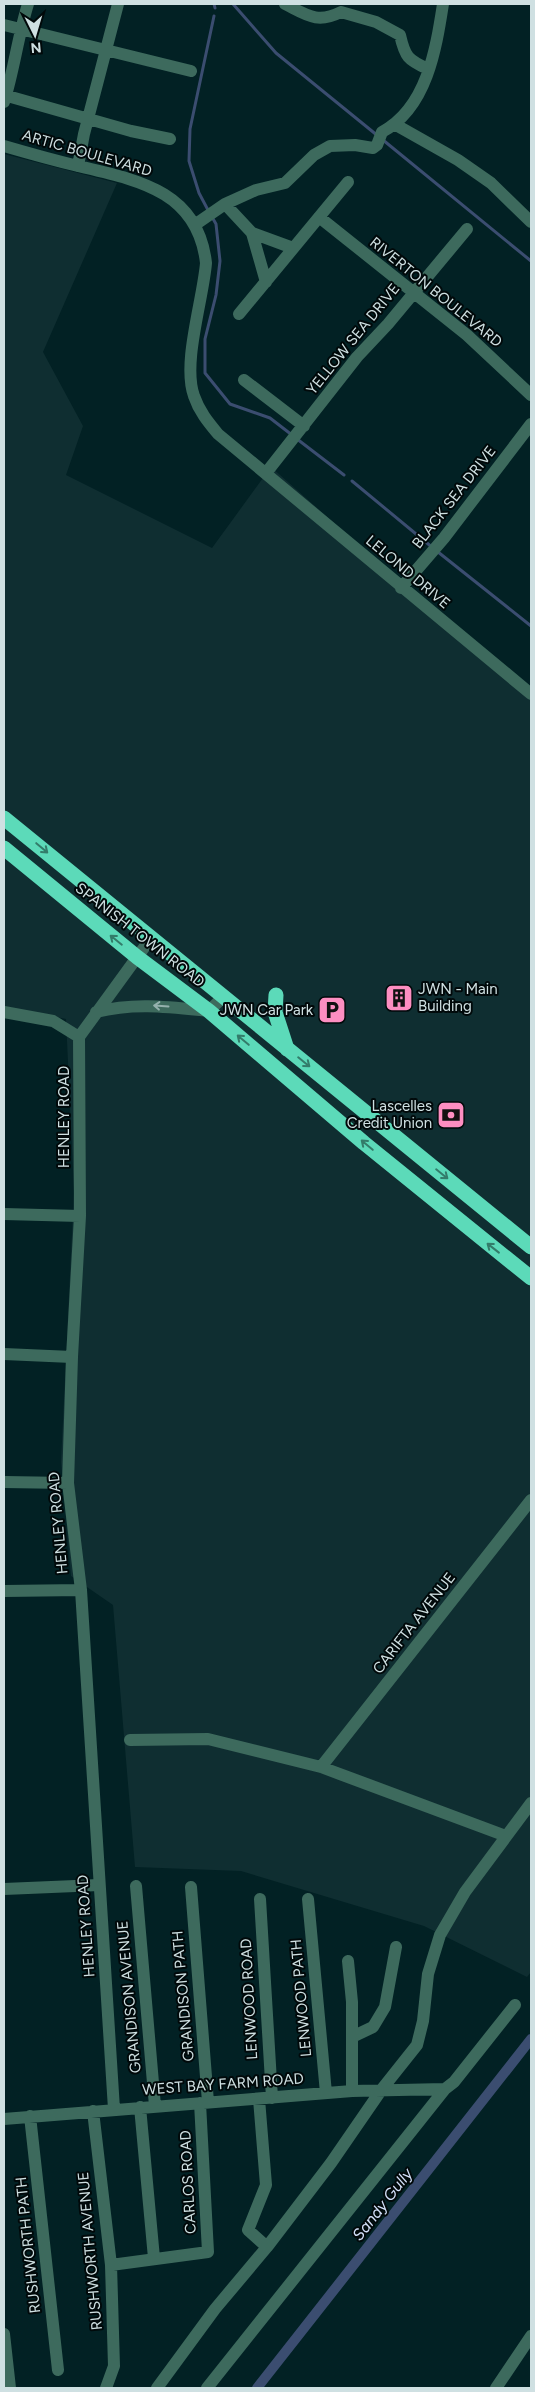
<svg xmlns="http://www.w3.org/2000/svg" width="535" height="2392" font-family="Figtree,sans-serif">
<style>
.built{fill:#0f2e31}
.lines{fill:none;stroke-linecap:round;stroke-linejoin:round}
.stream{stroke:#3b4d70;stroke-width:3}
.canal{stroke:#3b4d70;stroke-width:10}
.minor{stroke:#3d6a5d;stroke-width:12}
.highway{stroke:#5cdab9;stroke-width:15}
.oneway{stroke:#337c6a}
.oneway2{stroke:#95b1ad}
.labels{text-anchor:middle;stroke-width:4;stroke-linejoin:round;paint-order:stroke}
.street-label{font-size:15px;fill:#cfe0e2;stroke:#01090a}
.poi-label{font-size:15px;fill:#cfe0e2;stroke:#01090a;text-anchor:end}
.water-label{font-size:16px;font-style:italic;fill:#d4e1fa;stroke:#01090a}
</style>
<rect width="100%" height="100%" fill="#022124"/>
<path class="built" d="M4,154L117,183L43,352L83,426L66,475L212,548L271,467L531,698V1972L527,1977L424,1926L241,1871L135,1867L113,1605L71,1576L61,1462L74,1192L66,1019L4,1007Z"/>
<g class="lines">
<path class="stream" d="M214,4L215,8
M233,4L276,53L378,136
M383,140L531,261
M209,212L199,193L189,161L190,129L214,16
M212,217L216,224L220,261L216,295L205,339V373L230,404L270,418L292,435
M297,439L344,475
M352,481L433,548
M438,552L531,626"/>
<path class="canal" d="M257,2388L531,2039"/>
<path class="minor" d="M285,4C307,15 317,24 341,12L376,22L400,35C405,57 408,60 428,69
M4,25L191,71
M4,95L131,131L170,139
M4,102C14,70 18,36 28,4
M396,125L458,160L491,183L531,222
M4,146C28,153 53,160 78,166C138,180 198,191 206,263C203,300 182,363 194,396C199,411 208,422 218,434L531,694
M78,166L84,134L118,4
M225,204L252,233L293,248
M319,217L467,335L531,395
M196,224L225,204L256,190L285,183L314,155L330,146L355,145L373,148L377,145L382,132C427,108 436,49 443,4
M252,233L266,282
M239,314L348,182
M244,380L304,426
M266,473L357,357L388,324L467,229
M401,588L444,538L531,424
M4,1012L53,1021L79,1037
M96,1012C134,1002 170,1007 209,1011L223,997
M4,1214L80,1216
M4,1354L72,1357
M4,1482L68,1483
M4,1591L81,1590
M130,1740L208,1739L321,1767L506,1836
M321,1767L531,1500
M136,1886L155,2106
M191,1887L208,2102
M4,1889L99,1885
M260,1899L272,2098
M308,1899L326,2093
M348,1961L352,2002V2091
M352,2037L373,2027L385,2007L396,1947
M259,2099L266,2185L248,2230L267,2247
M140,2107L154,2258
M114,2109L81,1590L68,1483L72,1357L80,1216L79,1037L151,938
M93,2111L111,2265L114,2366L106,2388
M30,2116L58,2370
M4,2119L352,2091L445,2089
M111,2265L208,2252L200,2103
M4,2334L10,2388
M157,2388L215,2309L267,2247L331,2163L382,2089L417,2045L423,2021L428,1974L440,1935L465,1892L531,1803
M207,2388L445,2089L454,2082L515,2005
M496,2388L531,2336"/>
<path class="highway" d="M4,818L531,1247
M4,848L137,957L209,1011L364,1143L531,1278
M276,995L275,1012L287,1049"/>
</g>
<defs><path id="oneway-shaft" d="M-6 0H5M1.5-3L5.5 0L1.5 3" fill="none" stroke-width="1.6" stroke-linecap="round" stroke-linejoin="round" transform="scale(1.25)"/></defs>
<g class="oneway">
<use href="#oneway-shaft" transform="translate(42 848) rotate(40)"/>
<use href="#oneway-shaft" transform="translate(116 940) rotate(-141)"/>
<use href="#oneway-shaft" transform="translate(243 1040) rotate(-140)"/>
<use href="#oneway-shaft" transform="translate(304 1062) rotate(39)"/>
<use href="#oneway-shaft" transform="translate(367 1145) rotate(-140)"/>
<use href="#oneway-shaft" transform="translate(442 1174) rotate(39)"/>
<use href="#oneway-shaft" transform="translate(493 1248) rotate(-142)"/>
</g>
<use class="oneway2" href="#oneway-shaft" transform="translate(161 1006) rotate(-176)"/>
<defs>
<symbol id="building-square" viewBox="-11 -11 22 22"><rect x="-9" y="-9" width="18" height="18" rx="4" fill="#fd8ec1" stroke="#01090a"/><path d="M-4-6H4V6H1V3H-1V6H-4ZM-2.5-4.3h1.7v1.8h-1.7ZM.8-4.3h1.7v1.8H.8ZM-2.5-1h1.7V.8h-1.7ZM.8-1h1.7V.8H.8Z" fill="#111"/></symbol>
<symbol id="parking-square" viewBox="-11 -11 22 22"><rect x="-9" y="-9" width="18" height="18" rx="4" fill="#fd8ec1" stroke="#01090a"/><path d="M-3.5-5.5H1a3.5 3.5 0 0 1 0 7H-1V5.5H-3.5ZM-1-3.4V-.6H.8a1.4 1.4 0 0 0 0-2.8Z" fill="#111"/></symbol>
<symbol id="bank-square" viewBox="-11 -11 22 22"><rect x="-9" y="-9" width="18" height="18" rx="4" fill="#fd8ec1" stroke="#01090a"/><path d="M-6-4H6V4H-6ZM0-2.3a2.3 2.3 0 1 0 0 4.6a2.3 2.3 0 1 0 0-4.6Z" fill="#111"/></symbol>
</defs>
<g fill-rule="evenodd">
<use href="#building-square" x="383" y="982" width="32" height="32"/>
<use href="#parking-square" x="316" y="994" width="32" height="32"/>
<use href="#bank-square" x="435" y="1099" width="32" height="32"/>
</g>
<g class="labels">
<g class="street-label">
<text transform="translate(87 153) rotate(16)" y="5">ARTIC BOULEVARD</text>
<text transform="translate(436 292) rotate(39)" y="5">RIVERTON BOULEVARD</text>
<text transform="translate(353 339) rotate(-51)" y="5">YELLOW SEA DRIVE</text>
<text transform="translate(454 497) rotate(-52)" y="5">BLACK SEA DRIVE</text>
<text transform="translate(408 572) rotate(40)" y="5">LELOND DRIVE</text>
<text transform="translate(140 935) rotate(38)" y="5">SPANISH TOWN ROAD</text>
<text transform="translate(64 1117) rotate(-90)" y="5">HENLEY ROAD</text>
<text transform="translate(58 1523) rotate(-95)" y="5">HENLEY ROAD</text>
<text transform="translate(414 1623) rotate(-52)" y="5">CARIFTA AVENUE</text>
<text transform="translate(86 1926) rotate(-94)" y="5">HENLEY ROAD</text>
<text transform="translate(183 1996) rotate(-95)" y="5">GRANDISON PATH</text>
<text transform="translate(129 1997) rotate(-95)" y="5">GRANDISON AVENUE</text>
<text transform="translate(301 1998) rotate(-95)" y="5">LENWOOD PATH</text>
<text transform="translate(249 1999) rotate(-93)" y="5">LENWOOD ROAD</text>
<text transform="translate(223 2084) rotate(-4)" y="5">WEST BAY FARM ROAD</text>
<text transform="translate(188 2182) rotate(-93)" y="5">CARLOS ROAD</text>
<text transform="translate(28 2245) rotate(-96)" y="5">RUSHWORTH PATH</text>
<text transform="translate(90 2251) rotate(-95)" y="5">RUSHWORTH AVENUE</text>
</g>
<g class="poi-label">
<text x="418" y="994" text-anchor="start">JWN - Main<tspan x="418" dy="17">Building</tspan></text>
<text x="313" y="1015">JWN Car Park</text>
<text x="432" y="1111">Lascelles<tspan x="432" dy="17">Credit Union</tspan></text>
</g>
<g class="water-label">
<text transform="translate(382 2204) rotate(-52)" y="6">Sandy Gully</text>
</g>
</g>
<rect width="535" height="2392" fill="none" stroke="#cfe0e2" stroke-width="10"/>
<g transform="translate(35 35) rotate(175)" stroke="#01090a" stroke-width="4" paint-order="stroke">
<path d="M0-4L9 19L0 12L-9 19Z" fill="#cfe0e2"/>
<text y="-8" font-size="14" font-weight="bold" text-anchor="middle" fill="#cfe0e2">N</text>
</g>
</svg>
